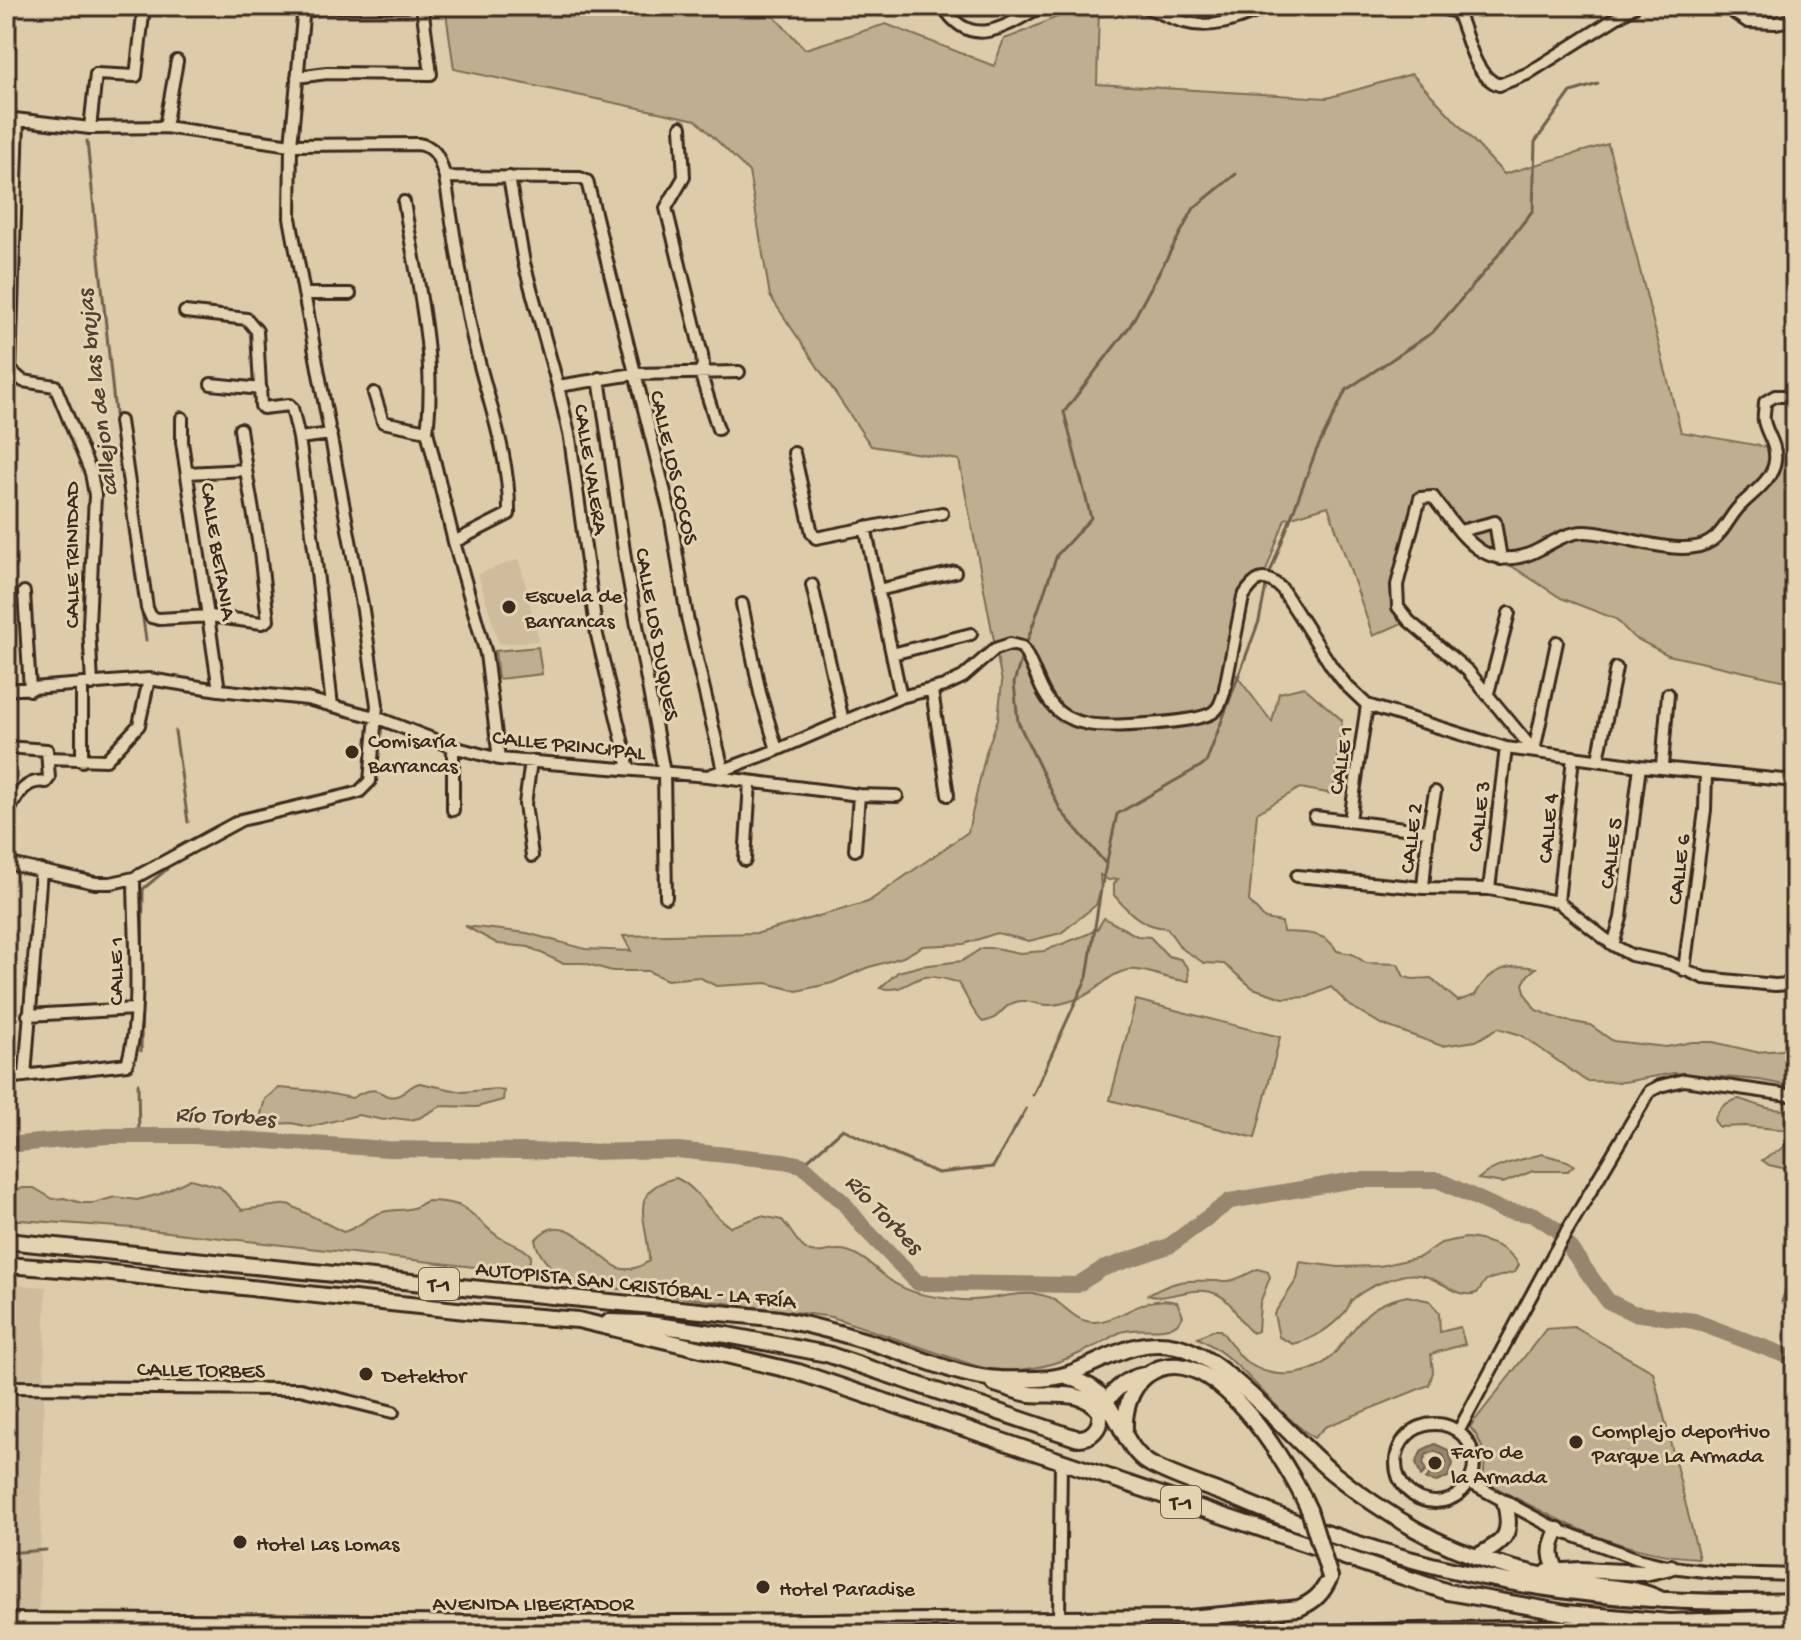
<svg xmlns="http://www.w3.org/2000/svg" width="1801" height="1640" font-family="'Gochi Hand',sans-serif">
<style>
.built{fill:#cfbc9d}
.green{fill:#c0ae90;stroke:#7e6c57;stroke-width:2}
.water{fill:#97856d;stroke:#72614d;stroke-width:2}
.lines{fill:none;stroke-linecap:round;stroke-linejoin:round}
.stream{stroke:#72614d;stroke-width:3}
.river{stroke:#97856d;stroke-width:16}
.minor-casing{stroke:#3b2a1e;stroke-width:16}
.major-casing{stroke:#3b2a1e;stroke-width:18}
.highway-casing{stroke:#3b2a1e;stroke-width:20}
.minor{stroke:#e5d2b0;stroke-width:10}
.major{stroke:#e5d2b0;stroke-width:12}
.highway{stroke:#e5d2b0;stroke-width:14}
.highway-bridge-casing{stroke:#3b2a1e;stroke-width:20;stroke-linecap:butt}
.highway-bridge{stroke:#e5d2b0;stroke-width:14}
.poi-dot{fill:#3b2a1e;stroke:#e5d2b0;stroke-width:3}
.labels{text-anchor:middle;stroke-width:6;stroke-linejoin:round;paint-order:stroke}
.shield{fill:#e5d2b0;stroke:#6e5c4a;stroke-width:2}
.shield-label{font-size:20px;font-weight:bold;fill:#3b2a1e}
.street-label{font-size:22px;fill:#3b2a1e;stroke:#e5d2b0}
.poi-label{font-size:22px;fill:#3b2a1e;stroke:#e5d2b0;text-anchor:start}
.water-label{font-size:24px;font-style:italic;fill:#524132;stroke:#e5d2b0}
</style>
<rect width="100%" height="100%" fill="#decbaa"/>
<filter id="ink" filterUnits="userSpaceOnUse"><feTurbulence type="fractalNoise" baseFrequency=".0125" numOctaves="2"/><feDisplacementMap in="SourceGraphic" scale="16" xChannelSelector="R" yChannelSelector="G"/><feConvolveMatrix kernelMatrix="1 2 1 2 8 2 1 2 1" color-interpolation-filters="sRGB"/></filter>
<g filter="url(#ink)">
<path class="built" d="M519,559L539,641L499,644L478,574Z
M6,1284L46,1287L39,1611H6Z"/>
<path class="green" d="M445,6H764L805,49L886,24L994,66L1004,39C1036,29 1064,8 1099,8L1097,84L1327,98L1412,74L1504,174L1608,144L1681,432L1795,452V683L1668,655L1633,637L1616,619L1561,598L1502,560L1487,556L1433,498L1424,497L1401,585L1399,607L1409,620L1373,636L1328,506L1285,519L1263,579L1244,598L1230,667L1272,722L1279,693L1304,687L1342,720L1333,794L1300,788L1257,813L1249,901L1265,919L1282,922L1283,932C1305,933 1326,931 1337,951L1352,954L1366,963L1398,964L1404,977L1413,979L1431,978L1458,1001L1475,995C1488,971 1509,962 1536,968L1528,975L1523,984L1526,995L1536,1010L1562,1020L1590,1025L1613,1041L1666,1047L1692,1042H1713L1756,1052L1795,1049V1087L1759,1080L1674,1073L1624,1082L1586,1081L1521,1035L1498,1028L1476,1041L1442,1046L1381,1024L1349,1005L1331,987L1308,997L1283,998L1253,988L1224,964L1204,963L1181,948L1167,928C1143,927 1129,913 1114,895V884L1118,879L1108,880L1100,875L1101,889L1096,905L1061,933L1029,941L997,933L964,944L923,946L903,957L866,968L832,983L797,991L767,983L716,986L699,977L667,980L648,971H612L584,963H562L529,947L498,944L465,926L527,933L585,949L631,951L623,936L759,933L868,902L968,832L986,752L998,719L1002,682L959,460L871,446L770,296L749,172L696,120L454,69Z
M538,647L542,674L498,679L495,651Z
M1104,918L1137,936L1150,937L1168,956L1180,959L1188,968L1189,981C1167,981 1148,968 1128,970C1109,973 1098,991 1080,998C1071,1001 1060,1005 1050,1005C1038,1006 1025,997 1013,1003C1000,1008 1002,1018 983,1022C970,1011 968,995 957,982C948,980 934,975 924,977C906,982 904,992 880,988L898,972L921,966L962,961L982,948H996L1020,953L1044,951L1088,934L1098,928Z
M1136,1000L1280,1037L1255,1138L1110,1100Z
M420,1083L463,1092L496,1089L504,1091L503,1100L477,1107L441,1106L419,1118L410,1120L393,1118L384,1120L358,1115L309,1127L292,1123L276,1124L261,1114L265,1099L279,1088L316,1091L352,1098C384,1080 378,1100 396,1096C406,1094 409,1085 420,1083Z
M1739,1099C1756,1104 1778,1115 1795,1107V1171L1769,1165L1762,1160C1775,1152 1790,1149 1787,1130L1745,1126L1719,1127L1714,1120C1719,1107 1726,1102 1739,1099Z
M1542,1154L1567,1161L1574,1165L1568,1171H1533L1503,1183L1478,1179C1495,1164 1521,1160 1542,1154Z
M676,1178C699,1188 708,1213 730,1227L761,1216L782,1220C791,1229 798,1247 811,1252C822,1255 835,1247 847,1251C862,1255 876,1269 887,1278C908,1295 938,1298 963,1300C989,1302 1016,1290 1042,1295C1063,1299 1072,1323 1095,1322C1124,1320 1144,1293 1177,1302L1183,1316C1171,1339 1142,1324 1121,1332C1111,1336 1103,1343 1093,1347C1056,1366 1014,1378 973,1365L832,1317L567,1282C553,1269 539,1259 535,1240C566,1204 593,1257 619,1268C630,1272 640,1267 649,1261C649,1223 624,1190 676,1178Z
M190,1179L220,1187L242,1210L288,1204L343,1232C360,1228 369,1215 383,1212C400,1208 411,1213 426,1201C437,1201 448,1202 458,1205C474,1212 485,1228 499,1237C511,1245 522,1245 531,1256L528,1267L518,1272L133,1228L6,1219V1193L23,1188H34L53,1199L64,1198L82,1203H94L115,1197L137,1200L160,1194Z
M1465,1238C1485,1239 1509,1247 1519,1265L1515,1272L1486,1280L1477,1293C1450,1301 1437,1267 1401,1276C1385,1280 1363,1289 1351,1301C1349,1304 1348,1309 1345,1312C1332,1327 1313,1340 1293,1344L1279,1337L1274,1314L1297,1279L1300,1262L1339,1267L1380,1266L1420,1257L1441,1243Z
M1258,1269L1268,1272L1270,1277L1260,1303L1258,1331L1253,1333C1238,1324 1236,1304 1219,1295C1193,1282 1167,1303 1148,1295C1186,1275 1189,1282 1228,1281C1238,1280 1248,1273 1258,1269Z
M1407,1296L1430,1301L1439,1313L1440,1332L1460,1327L1465,1344L1431,1354L1433,1372L1429,1385L1325,1427L1314,1438C1271,1410 1245,1361 1198,1338L1212,1330H1220C1230,1340 1236,1355 1248,1363C1273,1380 1311,1378 1333,1355C1345,1342 1355,1325 1368,1313C1379,1303 1394,1299 1407,1296Z
M1574,1327L1653,1372L1699,1558C1615,1554 1554,1518 1482,1480C1488,1460 1484,1443 1470,1427L1546,1329Z"/>
<path class="water" d="M1435,1444L1448,1450L1453,1464L1448,1477L1437,1482L1426,1480L1429,1474L1438,1475L1444,1470L1446,1462L1443,1455L1435,1451L1426,1455L1423,1463L1426,1471L1421,1476L1416,1463L1422,1450Z"/>
<g class="lines">
<path class="stream" d="M87,141L116,423
M118,443L146,640
M1270,573L1316,451L1346,390L1433,332L1488,268L1533,210L1535,142L1571,92L1598,84
M1026,645L1057,555L1091,518L1064,412L1130,326L1194,208L1236,174
M1022,656L1014,683L1018,722L1061,811L1106,864
M175,731L188,822
M141,1051L143,889L167,869
M138,1084L139,1136
M1033,1095L1087,977L1101,889L1117,814L1206,763L1259,621L1266,586
M802,1165L843,1129L891,1153L938,1173L993,1167L1026,1109
M1782,1302L1795,1263
M6,1553L46,1550"/>
<path class="river" d="M6,1145L108,1136H194L388,1149L587,1152L677,1150L784,1161L802,1165L843,1202L863,1227L918,1283L1077,1285L1102,1269L1169,1246L1230,1201L1354,1180H1438L1502,1210L1535,1215L1557,1230L1608,1301L1633,1313L1694,1321L1795,1359"/>
<defs>
<path id="minor" d="M943,6C971,52 1006,26 1042,6
M1142,6C1157,11 1170,18 1184,22C1214,31 1243,17 1271,6
M1430,6L1457,12C1468,35 1473,76 1499,85L1527,74L1635,6
M1724,6L1748,22L1776,23L1795,19
M303,12L325,7L407,6
M297,77L327,73L431,74L422,6
M6,118L90,128L165,127L291,145L418,144C438,147 439,160 445,177L580,178L587,181L670,513L687,617L723,770
M165,127L177,61
M681,127L684,177L666,208L702,355L703,365L700,372L718,429
M90,128L96,74L136,76L144,6
M445,177C453,229 461,282 472,334C485,393 510,453 509,514L454,542
M509,177L524,263L558,386L570,438L597,635L629,769
M404,202C416,276 437,356 427,431
M304,294H350
M185,312L247,319L257,331L261,406L263,408L289,405L292,408L299,438L316,563L332,706
M10,370L23,381L55,386L91,473L95,495L89,625L92,685
M7,371L10,370L18,120
M599,378L626,565L664,773L666,897
M211,384L261,389
M558,386L634,374L739,372
M374,393L383,422L427,431L454,542L486,654L499,759
M182,418V442L219,690
M120,421L147,608L151,617L159,619L210,616L262,623L268,620L260,552L246,470L187,473
M240,429L246,470
M299,438L331,434
M794,453L812,533L816,538L942,513
M865,527L901,697
M1460,531L1495,522L1501,559
M812,585L843,721
M878,590L955,572
M24,592L30,690
M742,604L760,693L777,750
M892,654L971,634
M6,690L149,679L219,690L307,699L378,718L453,747L499,759L708,776L859,795L897,796
M932,691L948,795
M1488,693L1509,613
M6,747L47,750L49,778L46,782C23,778 15,800 6,816
M1534,751L1468,671L1409,621L1398,607L1397,585L1420,498L1433,497C1462,535 1486,578 1540,549C1554,541 1569,532 1585,532C1618,532 1682,561 1711,541C1725,532 1730,514 1742,504C1754,492 1773,479 1775,461C1777,445 1767,435 1764,421C1763,415 1765,408 1765,402L1775,396H1795
M1534,751L1557,642
M48,758L106,760L139,725L149,679
M1598,760L1616,668
M82,761V686
M531,761L525,804L532,856
M1662,766L1668,694
M708,776L777,750L901,697L944,686L963,677L995,649L1010,644L1022,647C1036,668 1039,695 1059,712C1066,718 1078,722 1088,724C1108,728 1194,723 1212,713C1220,708 1221,701 1224,693L1243,597C1255,578 1264,572 1282,589L1332,667L1346,685L1367,705L1506,748L1640,766L1795,781
M453,810V747
M1315,817L1428,831
M1350,820L1367,705
M855,850L859,795
M745,860L750,783
M6,863L95,883H111L134,878L241,820L348,795L359,792L370,781L377,705L363,610L290,218L291,145L304,6
M1297,876L1423,888L1489,889L1558,902L1613,945L1631,955L1670,963L1704,978L1775,985L1790,984
M1423,888L1428,831L1435,792
M1489,889L1506,748
M1558,902L1573,757
M1613,945L1621,918L1640,766
M1684,970L1705,810L1706,772
M28,1015L135,1009
M25,1076L41,870
M6,1078L127,1064C143,1015 134,931 134,878
M6,1387L300,1389L393,1412
M1396 1463a39 39 0 1 1 78 0a39 39 0 1 1-78 0Z
M1458,1432L1554,1253L1650,1091L1660,1086L1684,1080L1795,1096
M1469,1482L1558,1530L1638,1559L1671,1567L1722,1573L1795,1575
M1059,1619L1061,1461"/>
<path id="major" d="M6,1620L546,1623L1059,1619
M69,1634H107
M1300,1634L1331,1633"/>
<path id="highway" d="M6,1241L780,1319C820,1327 859,1338 897,1351C931,1362 966,1378 1001,1379C1022,1379 1048,1381 1068,1374C1105,1361 1134,1337 1176,1346C1225,1356 1293,1441 1334,1474C1359,1494 1387,1513 1415,1529C1467,1559 1527,1574 1586,1584C1613,1589 1638,1587 1662,1600
M6,1265L102,1272L475,1312L578,1320L798,1372L1448,1592L1566,1613L1669,1622L1795,1618
M609,1322L642,1323L727,1335L827,1354L1076,1438C1091,1439 1102,1428 1100,1412C1084,1389 1055,1396 1030,1394C1017,1392 1005,1387 993,1383
M1065,1375C1073,1379 1084,1383 1092,1388C1119,1407 1122,1448 1150,1464C1178,1479 1211,1488 1240,1500C1425,1578 1594,1608 1795,1601
M1102,1409C1110,1393 1126,1378 1144,1375
M1125,1430C1124,1411 1130,1388 1147,1375C1209,1330 1289,1465 1309,1510
M1558,1530C1549,1548 1549,1558 1560,1576
M1476,1557C1505,1541 1513,1536 1505,1503
M1548,1572L1581,1570L1645,1573L1671,1567
M1059,1619L1189,1618L1299,1608C1315,1601 1323,1593 1330,1577
M1331,1633L1595,1627L1618,1620"/>
</defs>
<use href="#minor" class="minor-casing"/>
<use href="#major" class="major-casing"/>
<use href="#highway" class="highway-casing"/>
<use href="#minor" class="minor"/>
<use href="#major" class="major"/>
<use href="#highway" class="highway"/>
<defs>
<path id="highway-bridge" d="M1309,1510L1330,1577"/>
</defs>
<use href="#highway-bridge" class="highway-bridge-casing"/>
<use href="#highway-bridge" class="highway-bridge"/>
</g>
</g>
<g class="poi-dot">
<circle cx="509" cy="607" r="8"/>
<circle cx="352" cy="752" r="8"/>
<circle cx="366" cy="1374" r="8"/>
<circle cx="1576" cy="1442" r="8"/>
<circle cx="1435" cy="1463" r="8"/>
<circle cx="240" cy="1542" r="8"/>
<circle cx="763" cy="1587" r="8"/>
</g>
<g class="labels">
<g class="shield">
<rect x="419" y="1268" width="40" height="32" rx="6"/>
<rect x="1161" y="1486" width="40" height="32" rx="6"/>
</g>
<g class="shield-label">
<text x="439" y="1291">T-1</text>
<text x="1181" y="1509">T-1</text>
</g>
<g class="street-label">
<text transform="translate(676 467) rotate(77)" y="8">CALLE LOS COCOS</text>
<text transform="translate(593 469) rotate(81)" y="8">CALLE VALERA</text>
<text transform="translate(220 551) rotate(81)" y="8">CALLE BETANIA</text>
<text transform="translate(70 555) rotate(-90)" y="8">CALLE TRINIDAD</text>
<text transform="translate(659 634) rotate(80)" y="8">CALLE LOS DUQUES</text>
<text transform="translate(569 743) rotate(6)" y="8">CALLE PRINCIPAL</text>
<text transform="translate(1339 760) rotate(-81)" y="8">CALLE 1</text>
<text transform="translate(1477 816) rotate(-83)" y="8">CALLE 3</text>
<text transform="translate(1546 828) rotate(-85)" y="8">CALLE 4</text>
<text transform="translate(1409 838) rotate(-83)" y="8">CALLE 2</text>
<text transform="translate(1609 853) rotate(-83)" y="8">CALLE 5</text>
<text transform="translate(1677 869) rotate(-83)" y="8">CALLE 6</text>
<text transform="translate(114 971) rotate(-90)" y="8">CALLE 1</text>
<text transform="translate(636 1283) rotate(6)" y="8">AUTOPISTA SAN CRISTÓBAL - LA FRÍA</text>
<text transform="translate(201 1368) rotate(1)" y="8">CALLE TORBES</text>
<text x="533" y="1610">AVENIDA LIBERTADOR</text>
</g>
<g class="poi-label">
<text x="525" y="602">Escuela de<tspan x="525" dy="25">Barrancas</tspan></text>
<text x="368" y="747">Comisaría<tspan x="368" dy="25">Barrancas</tspan></text>
<text x="382" y="1382">Detektor</text>
<text x="1592" y="1437">Complejo deportivo<tspan x="1592" dy="25">Parque La Armada</tspan></text>
<text x="1451" y="1458">Faro de<tspan x="1451" dy="25">la Armada</tspan></text>
<text x="256" y="1550">Hotel Las Lomas</text>
<text x="779" y="1595">Hotel Paradise</text>
</g>
<g class="water-label">
<text transform="translate(96 393) rotate(-97)" y="8">callejon de las brujas</text>
<text transform="translate(225 1115) rotate(3)" y="8">Río Torbes</text>
<text transform="translate(885 1213) rotate(46)" y="8">Río Torbes</text>
</g>
</g>
<rect width="1801" height="1640" fill="none" stroke="#e5d2b0" stroke-width="32"/>
<rect x="16" y="16" width="1769" height="1608" fill="none" stroke="#3b2a1e" stroke-width="3" filter="url(#ink)"/>
</svg>
